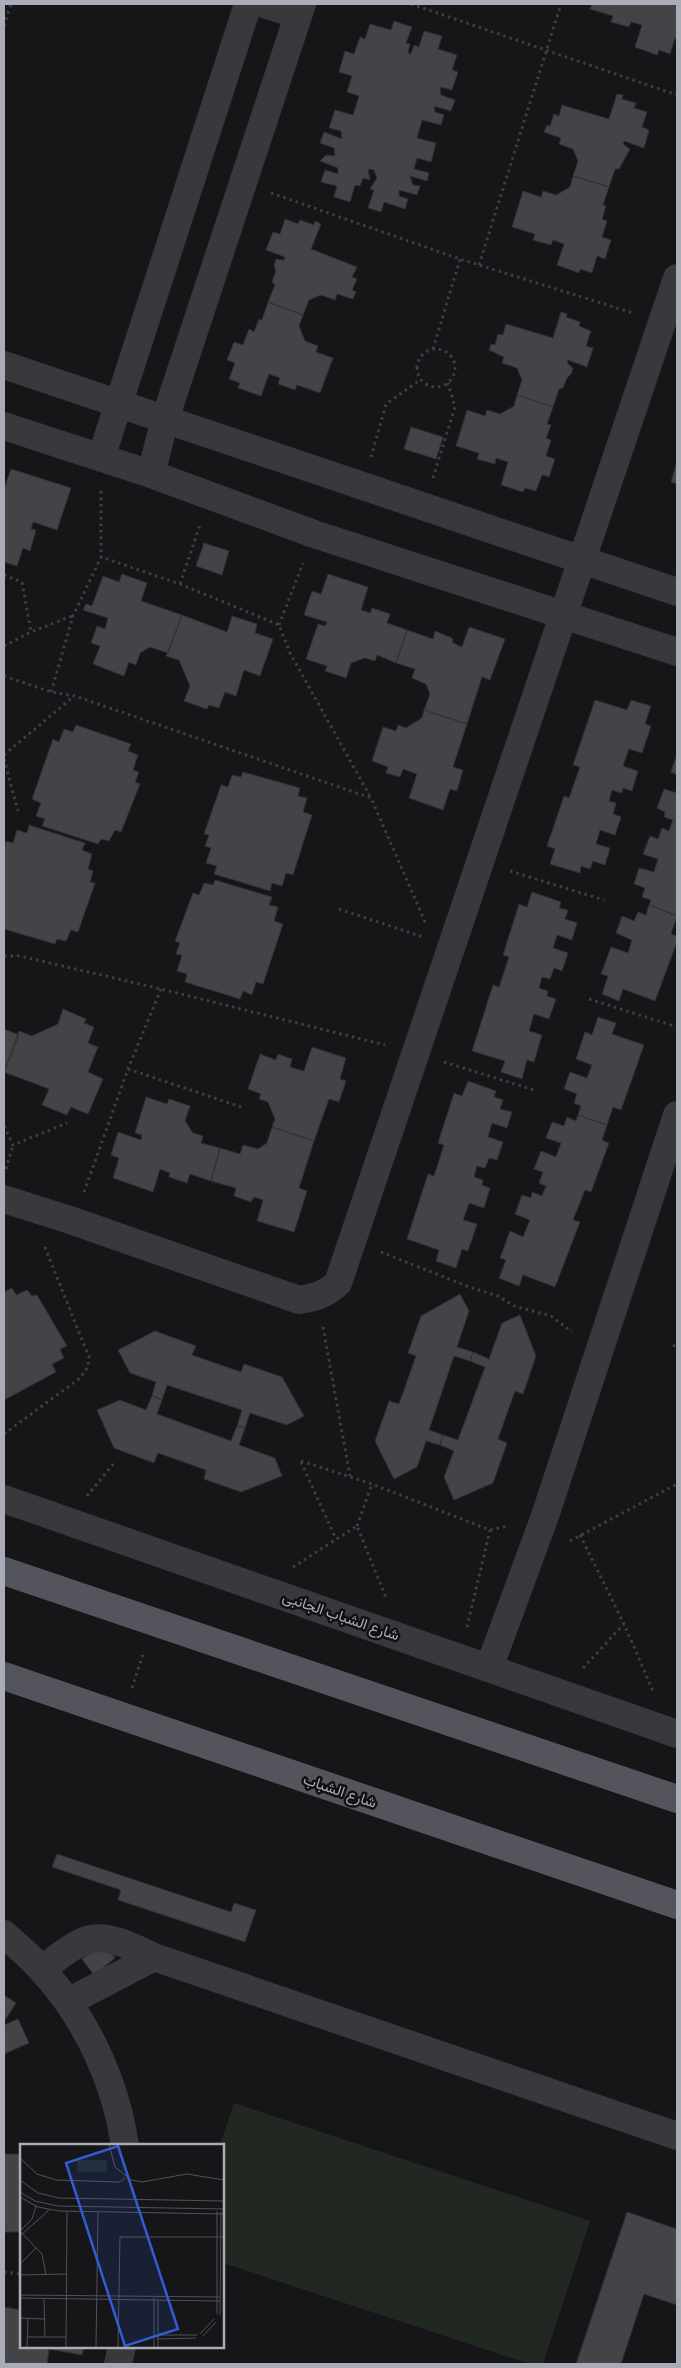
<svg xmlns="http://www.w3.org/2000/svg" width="681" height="2368" font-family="'Archivo Narrow',Vazirmatn,sans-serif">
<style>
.green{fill:#212822}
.building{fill:#434348;stroke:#313034}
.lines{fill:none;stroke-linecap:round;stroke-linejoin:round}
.path{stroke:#3e3f44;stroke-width:3;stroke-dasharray:2.5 4;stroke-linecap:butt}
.minor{stroke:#38383d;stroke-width:28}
.major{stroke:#54555c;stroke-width:28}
.labels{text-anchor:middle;stroke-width:5;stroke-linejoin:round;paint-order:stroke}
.street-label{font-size:15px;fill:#a9adb7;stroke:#111113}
.inset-road{fill:none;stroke:#515258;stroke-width:1}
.view{fill:#325cd3;fill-opacity:0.15;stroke:#325cd3;stroke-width:2.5}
.inset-edge{fill:none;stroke:#a9adb7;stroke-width:2.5}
</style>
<rect width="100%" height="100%" fill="#161618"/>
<path class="green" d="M234,2103L590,2221L543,2364H530L223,2263L222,2146L220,2145Z"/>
<path class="building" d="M592,4H677V38H675L670,54L659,50L657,55L635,47L642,25L631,22L629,27L611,22L613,16L590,9Z
M394,21L412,27L406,43L410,44L408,53L411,54L414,45L419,47L424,31L442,36L438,49L457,55L452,70L458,72L452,90L441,87L440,91L441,95L455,100L451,111L434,106L435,112L444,115L441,125L422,120L417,138L436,143L431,162L417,158L414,169L429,173L427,181L410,176L413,185L420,186L417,195L399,190V196L408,199L405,209L384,202L381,212L368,208L374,190L370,189L377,178L374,170L368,169L370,180L363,178L360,186L355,185L350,202L334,197L337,186L321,182L325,170L338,174V168L320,161L326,155L335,156L334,148L320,143L324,132L342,139L341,131L329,128L335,110L353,115L359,96L347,92L352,76L339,72L345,51L354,54L360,37L365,39L370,24L391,30Z
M617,94L623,95L622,99L636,103L634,108L647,112L642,127L649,130L644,148L624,141L623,144L630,149L619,169H615L609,187L573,176L578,161L573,149L559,144L561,138L544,132L547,125L550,126L554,114L559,116L562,105L609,119Z
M573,176L609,187L603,205L606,206L602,219L607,221L602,237L611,240L605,259L597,256L592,273L580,269L579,273L557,265L564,244L553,240L551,245L533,240L535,234L512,227L523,191L541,197L543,191L556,195L570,187Z
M285,219L298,224L300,220L314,225L315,221L321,224L311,249L357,267L352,277L357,279L352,290L356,292L353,299L337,294L335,300L321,295L309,300L303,315L268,302L275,285L272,282L276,271L274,266L276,259L284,260L285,257L266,250L273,232L280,234Z
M268,302L303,315L299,326L305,341L318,346L316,352L333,358L320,393L297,385L295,390L278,384L280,378L269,374L261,396L238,388L240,383L229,379L235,363L227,360L234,342L243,345L249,329L254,332L259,319L262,320Z
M561,312L567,314L566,317L580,322L579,326L591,331L586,346L593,348L587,367L568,360L567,363L573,368L571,374L567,378L563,388L559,389L553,407L517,395L522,380L517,368L502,363L504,357L489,350L491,344L495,345L498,334L503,335L506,324L553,338Z
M517,395L553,407L547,424L551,425L546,438L551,440L546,456L555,459L549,477L542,475L536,491L525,488L523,492L501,485L508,462L496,458L495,464L477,459L479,453L456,446L467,410L485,416L487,410L500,414L514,406Z
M411,427L443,437L436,459L404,449Z
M677,462V484L671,482Z
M11,469L71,488L57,530L33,522L31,529L36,530L30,551L23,548L17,566L4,562V489Z
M204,543L229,551L222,575L196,566Z
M122,574L147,583L141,601L182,615L168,653L150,647L140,653L136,665L129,662L124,676L93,664L100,646L91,643L97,626L105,629L108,618L83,610L86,604L92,606L103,576L119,582Z
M328,574L368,587L361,610L370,613L372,608L390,614L387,623L407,630L396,663L377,655L375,661L365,658L351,663L346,678L325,671L327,666L306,659L318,624L325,626L327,622L304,615L312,591L321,594Z
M182,615L227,632L232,616L257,624L255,633L273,639L260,676L244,670L236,696L225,692L219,708L209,705L207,709L184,701L190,686L179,660L166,656Z
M469,627L505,639L490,680L482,677L467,724L424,710L430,694L426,684L412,678L415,669L396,663L407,630L433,639L435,631L452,638L453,643L462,647Z
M595,700L627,710L631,700L651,706L645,724L651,726L642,753L629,749L623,766L638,771L632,791L623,788L622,793L612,790L609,801L616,803L613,814L621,817L615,835L600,830L596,844L610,848L605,865L593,861L590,869L581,866L580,873L550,864L555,849L547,846L564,796L569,798L580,767L573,765Z
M424,710L467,724L453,767L463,770L457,791L450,789L443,810L409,798L417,774L403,769L400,777L386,773L388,767L372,761L383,727L396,731L398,725L406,728L422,718Z
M76,725L131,744L128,751L138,755L133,770L139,772L135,782L140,784L121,832L115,830L109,841L101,839L98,844L42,826L45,819L36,816L41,803L32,799L53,739L59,742L64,729L73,732Z
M677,754V775L671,772Z
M243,772L300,788L298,796L307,798L303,812L312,815L293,875L286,873L282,886L272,883L270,891L214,874L217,866L206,863L211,848L205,846L209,835L204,834L221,785L228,787L232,775L241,777Z
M664,789L677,793V916L649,905L651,900L642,897L645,888L634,884L639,868L654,872L658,859L643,854L650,836L658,839L662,828L669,831L673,820L664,817L665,812L657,808Z
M29,825L85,843L82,850L92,854L88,869L93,871L90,882L95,883L78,932L71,930L66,941L57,939L55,944L4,929V849L6,841L13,843L17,830L27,833Z
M215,880L272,897L269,905L278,907L274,921L283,924L263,984L256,982L252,995L243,991L240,999L185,982L187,974L177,971L182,955L176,954L180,943L175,941L193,893L199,895L204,883L213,885Z
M532,892L561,902L559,908L568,910L565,919L577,923L572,940L557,935L553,948L568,953L562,971L554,968L550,979L542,977L539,988L548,991L547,996L556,999L549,1019L534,1014L529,1031L542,1035L534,1062L527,1060L522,1079L501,1072L505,1061L472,1051L493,985L499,987L509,957L503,955L519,904L527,907Z
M649,905L677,916L671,934L677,936V942L655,1001L623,989L619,1001L602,994L608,976L601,974L611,947L628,953L632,940L616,933L622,916L634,921L638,912L646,915Z
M63,1009L86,1019L84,1023L94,1027L88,1043L98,1047L88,1072L103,1079L88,1114L71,1107L67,1115L42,1105L49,1089L4,1072L19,1031L32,1036L58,1024Z
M598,1017L616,1023L612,1034L644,1045L621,1110L613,1107L607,1125L578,1115L581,1106L574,1103L577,1094L564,1089L570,1072L587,1078L592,1065L576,1059L585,1032L592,1035Z
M4,1029L19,1035L4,1072Z
M312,1047L346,1058L340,1079L346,1081L339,1102L329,1099L314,1141L272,1127L275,1119L268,1102L259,1099L261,1094L248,1089L260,1054L276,1060L278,1054L292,1059L290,1067L304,1071Z
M468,1081L496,1091L494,1097L503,1100L500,1109L512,1112L507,1128L492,1123L488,1137L503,1142L497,1160L489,1158L485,1168L477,1166L474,1177L483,1180L482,1185L490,1188L484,1208L469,1203L463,1220L477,1224L468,1251L462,1249L456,1268L436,1261L439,1250L407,1239L428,1174L434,1176L444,1145L438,1143L454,1093L462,1096Z
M146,1097L167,1104L169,1099L190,1106L185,1121L193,1133L203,1136L201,1143L220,1148L211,1181L190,1174L187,1183L169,1177L170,1173L160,1169L153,1192L113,1178L119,1158L111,1155L118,1132L141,1140L142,1135L135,1133Z
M578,1115L607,1125L602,1140L609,1143L591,1192L585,1190L573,1220L580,1222L555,1287L523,1275L519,1286L499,1278L506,1260L500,1258L510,1231L523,1237L530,1220L515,1214L522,1195L531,1198L532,1192L542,1196L546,1186L539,1183L543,1172L534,1169L541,1151L556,1157L561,1143L546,1138L552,1122L564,1126L567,1117L576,1121Z
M272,1127L314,1141L299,1188L307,1191L294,1232L257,1221L263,1200L254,1197L251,1202L234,1196L236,1188L211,1181L220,1148L240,1154L243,1145L258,1149L267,1143Z
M12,1288L16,1295L27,1290L32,1296L37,1295L67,1346L60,1349L64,1358L52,1364L56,1372L4,1400V1292Z
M460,1294L469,1311L457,1347L473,1352L470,1361L454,1356L429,1430L443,1435L440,1445L426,1441L417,1467L394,1479L375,1441L389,1401L399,1404L416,1356L408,1353L421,1316Z
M520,1315L536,1356L523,1394L515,1391L498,1439L507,1443L493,1483L454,1500L444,1477L454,1451L440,1445L443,1435L458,1440L485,1367L470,1361L473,1352L489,1359L502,1323Z
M155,1331L196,1346L192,1355L241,1372L244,1364L282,1377L304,1416L287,1425L250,1413L245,1428L237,1426L242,1410L167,1385L162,1400L152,1396L156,1382L130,1373L118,1350Z
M152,1396L162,1400L157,1414L231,1441L237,1426L245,1428L239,1445L275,1458L282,1476L241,1492L204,1479L206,1470L158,1453L154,1463L114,1448L97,1410L120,1400L146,1410Z
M57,1854L231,1912L234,1903L256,1910L245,1942L118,1900L121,1890L52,1867Z
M103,1943L115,1958L94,1975L82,1959Z
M4,1995L16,2003L5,2020L4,2019Z
M18,2019L29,2043L4,2054V2025Z
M4,2154H21V2232H4Z
M627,2212L677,2229V2305L644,2294L621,2364H576Z
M4,2307L21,2310V2347H84L82,2355L49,2349L47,2364H4Z"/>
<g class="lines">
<path class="path" d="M411,4L677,95
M4,26L11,4
M271,193L460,259L633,313
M479,265L561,4
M417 368a19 19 0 1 1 38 0a19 19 0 1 1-38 0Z
M433,349L460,259
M371,457L386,404L420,380
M433,478L455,407L448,383
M101,491V557
M4,575L22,582L31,632
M180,584L200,525
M279,625L303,563
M4,646L31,632L72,616
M4,676L51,692L75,696L371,798L426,924
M51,692L73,616L101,557L180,584L279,625L290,653L371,798
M4,755L74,696
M4,759L18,811
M510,871L604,900
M339,909L423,937
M4,956H20L161,989L385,1045
M589,999L677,1027
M444,1062L534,1090
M128,1069L241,1107
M4,1126L13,1145L67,1123
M6,1169L13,1145
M84,1192L128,1069L161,989
M381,1252L469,1287L498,1296L514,1306L551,1316L572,1332
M323,1327L350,1476
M673,1345L677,1347
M4,1434L80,1378L88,1367L89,1357L44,1245
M301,1461L372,1484L490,1530L508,1526
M301,1462L336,1539
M87,1496L115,1462
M357,1526L372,1484
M580,1535L624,1624L654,1693
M570,1541L677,1484
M293,1567L357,1526L386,1598
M467,1627L490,1530
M583,1668L624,1624
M132,1688L144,1651
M4,2272L21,2274"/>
<path class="minor" d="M264,4L298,15
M4,365L677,592
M4,426L151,474L314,534L677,652
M101,458L248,4
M151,474L165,419L302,4
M4,1199L73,1221L299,1300C316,1297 325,1295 338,1283L677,278
M4,1499L677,1734
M489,1668L545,1516L677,1115
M4,1934C17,1946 31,1957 43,1971C86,2018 116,2082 125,2146
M42,1969C55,1960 69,1947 84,1941C106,1932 135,1948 154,1957L677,2136
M68,2002L154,1957
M118,2364L122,2347"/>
<path class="major" d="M4,1571L677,1799
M4,1676L677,1905"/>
</g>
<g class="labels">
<g class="street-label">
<text transform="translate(341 1616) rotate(19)" y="5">شارع الشباب الجانبى</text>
<text transform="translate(340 1791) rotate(19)" y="5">شارع الشباب</text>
</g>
</g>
<g transform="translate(20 2144)">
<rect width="204" height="204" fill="#161618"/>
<path d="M57,16H87V28H57Z" fill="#212822"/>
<path class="inset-road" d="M89,0L95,23L111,36L122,38L167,30L204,36M0,14L17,30L36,36L100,38L105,34M0,36L18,49L39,54L204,57M0,48L15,57L38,62L204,65M0,53L18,63L39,67L204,70M197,67V170M0,87L22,110L26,131M0,87L12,75L16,62M0,92L29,66M0,120L16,104M0,131L47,130M0,151L200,153M0,154L200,157M24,155L25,193M200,171L201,68M0,174L24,175M180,190L194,175M137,191H177M183,192L196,178M8,193H46M137,195L176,194M7,203L8,175M46,203L47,68M76,203L78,68M98,203L100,93H204M134,203V154M138,203V156"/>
<path class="view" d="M98,2L158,185L105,202L46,19Z"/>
<rect width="204" height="204" class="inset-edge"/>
</g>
<rect width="681" height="2368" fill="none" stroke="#a9adb7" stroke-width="10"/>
</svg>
